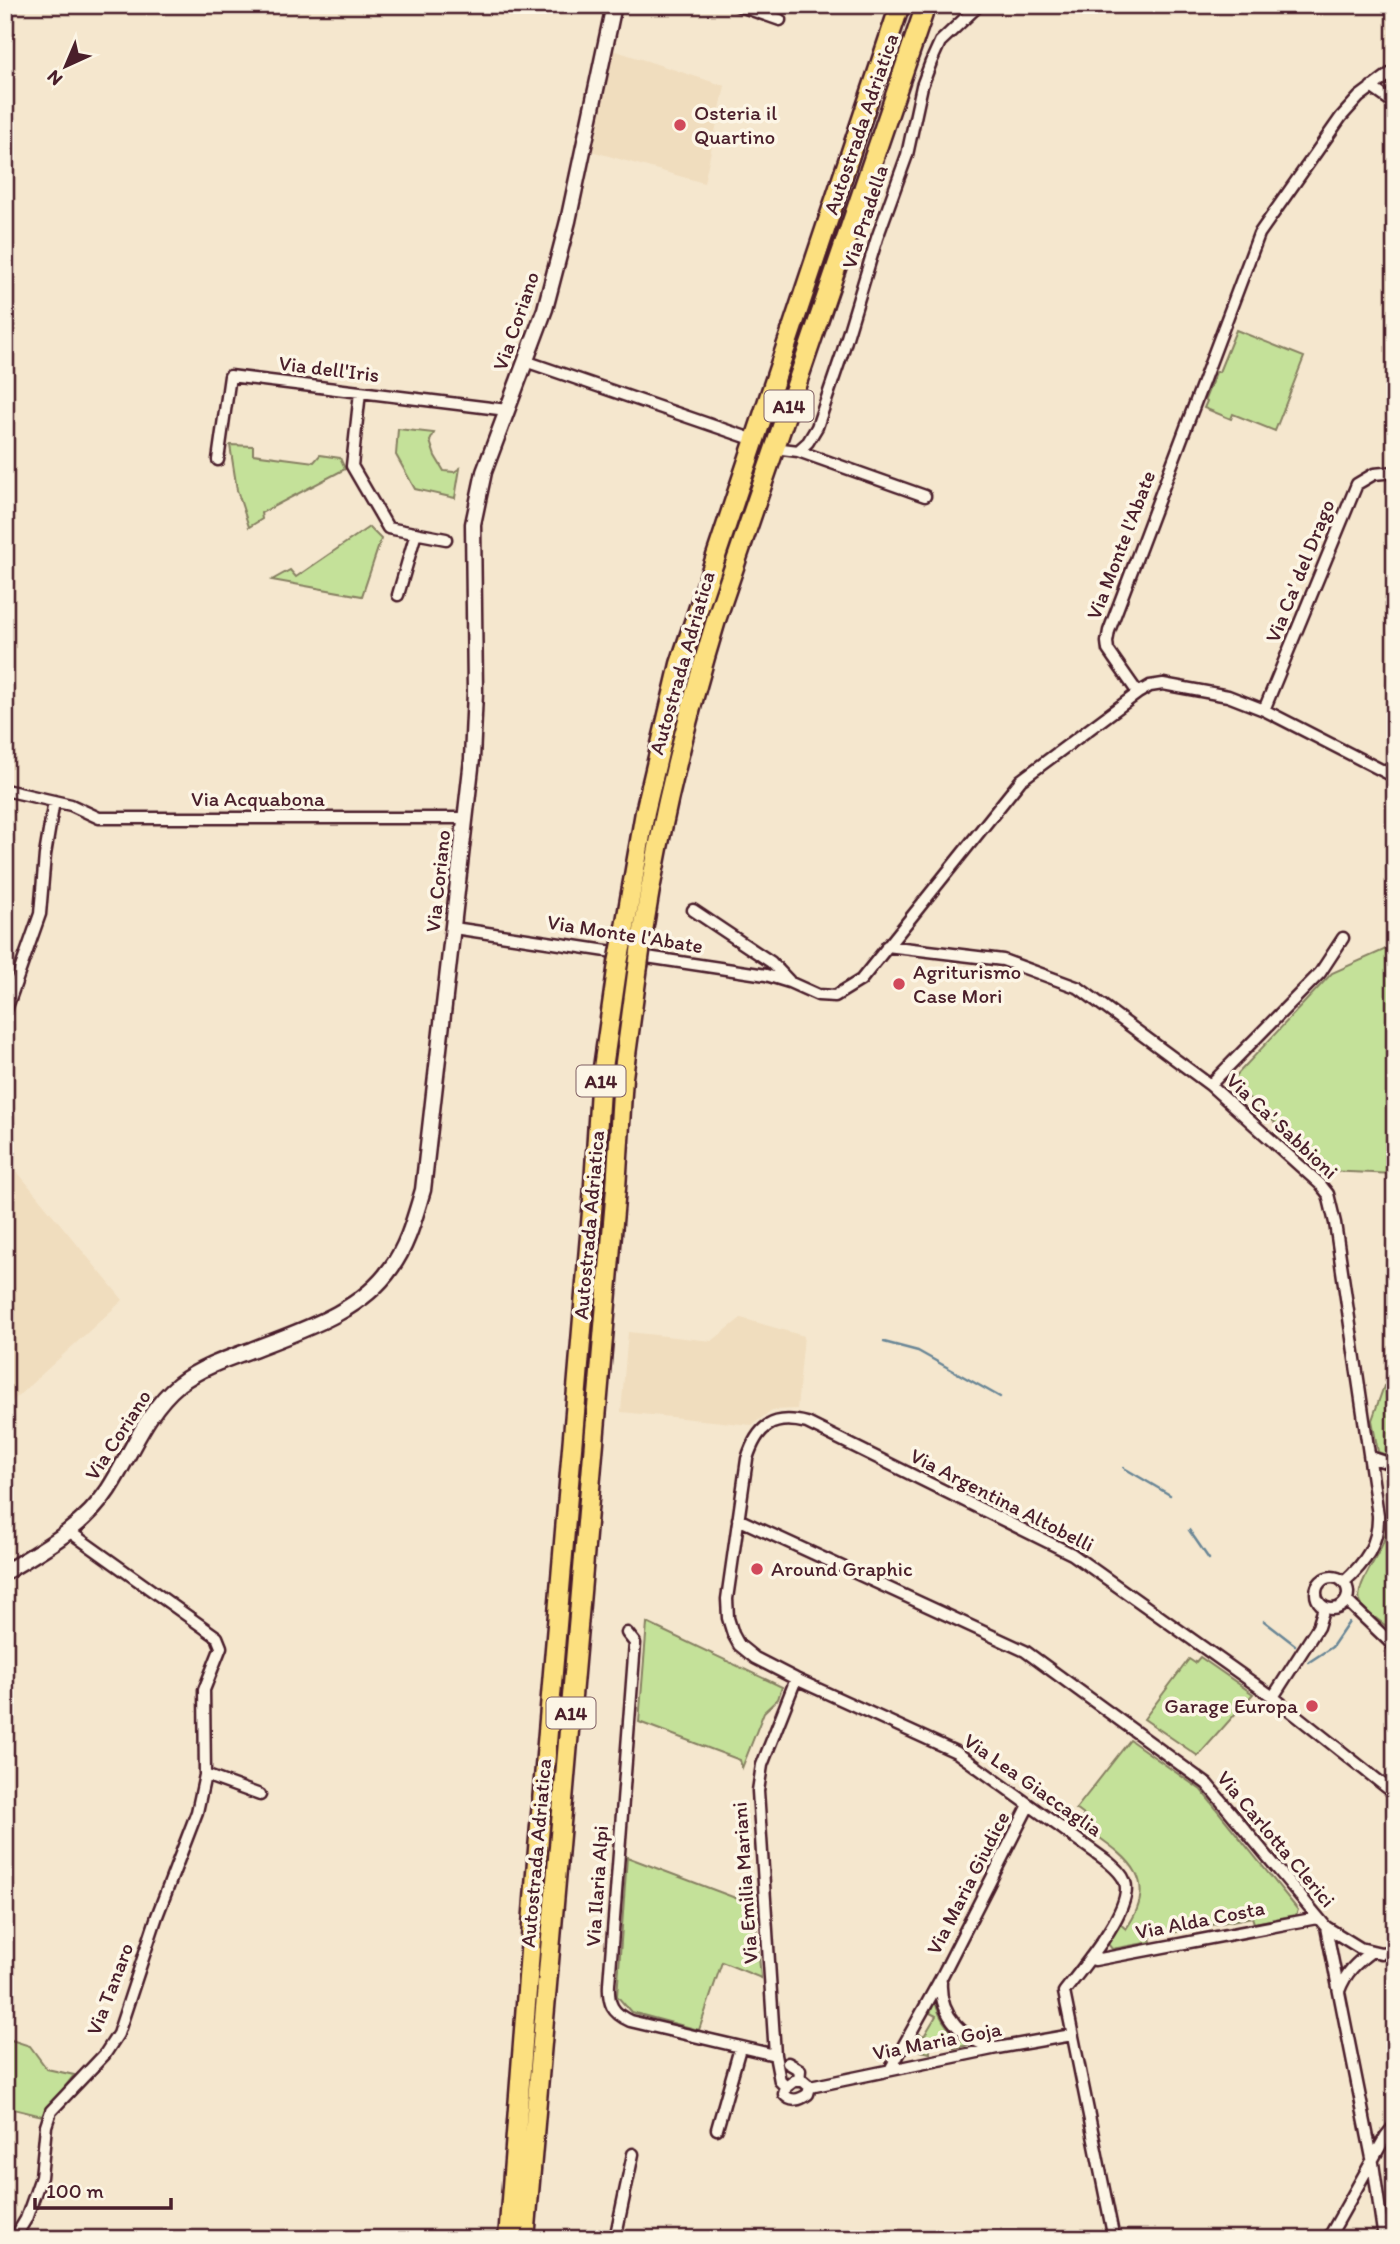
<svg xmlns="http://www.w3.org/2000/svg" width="1400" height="2244" font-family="Itim,sans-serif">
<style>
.built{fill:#f0ddbe}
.green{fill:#c4e199;stroke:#878062;stroke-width:2}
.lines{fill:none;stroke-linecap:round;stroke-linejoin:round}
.stream{stroke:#698696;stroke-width:2.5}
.street-casing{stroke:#4a1f2b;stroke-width:15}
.secondary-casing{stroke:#4a1f2b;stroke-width:19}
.highway-casing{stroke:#4a1f2b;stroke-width:23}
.street{stroke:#fcf5e5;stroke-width:10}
.secondary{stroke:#fcf5e5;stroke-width:14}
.highway{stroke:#fce080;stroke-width:18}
.highway-bridge-casing{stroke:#4a1f2b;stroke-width:23;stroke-linecap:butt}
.highway-bridge{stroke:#fce080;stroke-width:18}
.poi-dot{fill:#d1495b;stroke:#fcf5e5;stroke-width:2.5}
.labels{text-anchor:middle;stroke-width:7;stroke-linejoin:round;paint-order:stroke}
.shield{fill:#fcf5e5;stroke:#7f5f63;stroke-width:2}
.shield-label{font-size:19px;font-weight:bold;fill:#4a1f2b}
.poi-label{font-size:21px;fill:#4a1f2b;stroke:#fcf5e5;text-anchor:start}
.street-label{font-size:21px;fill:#4a1f2b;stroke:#fcf5e5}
</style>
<rect width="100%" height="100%" fill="#f5e7ce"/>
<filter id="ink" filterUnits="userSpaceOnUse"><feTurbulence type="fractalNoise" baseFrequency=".0143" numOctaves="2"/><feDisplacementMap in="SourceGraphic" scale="14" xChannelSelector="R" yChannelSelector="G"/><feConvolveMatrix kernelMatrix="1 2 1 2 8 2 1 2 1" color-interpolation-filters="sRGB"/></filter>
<g filter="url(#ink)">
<path class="built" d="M613,50L725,86L704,183L591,151Z
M5,1157L123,1300L5,1408Z
M741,1318L804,1336L797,1409L772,1410L752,1425L621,1412L628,1332L712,1341Z"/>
<path class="green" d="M1236,330L1304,357L1275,431L1233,414L1231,419L1204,408L1207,401L1205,399L1216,372H1219Z
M398,429L434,433L430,441L435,456L444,471L454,472L460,468L455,498L415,489L396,455Z
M230,445L253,446V454L314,462L320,455L340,458L345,469L261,513L262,519L249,527L237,490Z
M369,527L381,539L362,596L272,580L290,570L296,577Z
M1395,945V1174L1326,1171L1231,1081L1332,973Z
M1384,1386L1395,1389V1458L1378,1452L1372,1420Z
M1390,1512L1395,1517V1634C1386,1623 1368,1616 1361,1604C1352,1589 1379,1557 1384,1540C1387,1531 1387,1522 1386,1513Z
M647,1623L782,1687L778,1699L764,1712L742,1768L740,1760L639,1722Z
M1200,1657L1253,1694L1198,1756L1144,1719L1189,1659L1195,1663Z
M1130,1740L1201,1790L1298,1910L1296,1915L1254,1923L1252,1917L1150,1937L1151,1942L1112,1949L1107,1943L1119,1923L1126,1929C1165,1874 1119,1853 1079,1823L1084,1815L1076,1809Z
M627,1857L754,1905L761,1978L722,1962L699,2030L631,2012L617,1996Z
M935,2001C940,2022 951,2033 969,2045L954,2048L952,2041L930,2046V2053L921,2051L916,2046L914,2040L918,2033L924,2036L936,2016L930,2013Z
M5,2038L30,2046L47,2069L74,2075L42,2116L5,2107Z"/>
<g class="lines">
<path class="stream" d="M884,1342L918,1351L1000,1397
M1124,1468L1170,1495
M1189,1530L1209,1559
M1264,1621L1295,1645
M1309,1662L1332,1647L1349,1622"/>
<defs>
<path id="street" d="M737,5L780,20
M1371,87L1395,104
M525,361L746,437
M360,392L352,466L388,528L446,539
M782,449L798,451L808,442L817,427L842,354L877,238L907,155L922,86L931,62L940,42L979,5
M798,451L925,496
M218,460L230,376L507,410
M398,595L416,533
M1138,693L1150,686L1163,684L1228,696L1264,710L1395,777
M1264,710L1357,484L1374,474L1395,472
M5,790L71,805L99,818H466
M693,910L771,962L789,981
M454,928L766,975L789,982L818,995L835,996L861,980L1021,780L1138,693L1108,650L1107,642L1109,631L1259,234L1341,117L1359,97L1395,70
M887,946L1003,960L1079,988L1210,1085L1320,1184L1328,1194L1335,1223L1378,1515C1379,1544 1365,1563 1344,1582
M5,1013L40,914L45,855L54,801
M1210,1085L1320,973L1343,938
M1370,1457L1395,1465
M738,1519L1025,1651L1207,1784L1326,1927L1360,1948L1381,1953L1395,1951
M1316 1593a16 16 0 1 1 32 0a16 16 0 1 1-32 0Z
M1347,1601L1395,1647
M627,1633L635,1643L609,1984C608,2004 612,2013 630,2021L775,2055
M1273,1697L1318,1627L1324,1608
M205,1775L260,1795
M1326,1927L1373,2163L1384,2239
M1090,1958L1095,1960L1317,1918
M941,1982C939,2015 964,2041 995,2048
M1339,1991C1346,1972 1356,1963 1372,1951
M788,2063L800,2070L799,2081
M890,2070L941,1978L1029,1805
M794,2081H803L810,2087L808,2094C800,2100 791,2103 784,2094L786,2087Z
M786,2087L780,2081L775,2055L758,1791L762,1765L796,1679
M810,2087L997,2048L1072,2035
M717,2129L740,2048
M14,2239L26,2219L41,2177L46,2126L51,2111L105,2054L118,2034L157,1916L197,1812L205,1775L204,1690L221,1647L217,1637L70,1532
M615,2239L633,2154
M1114,2239L1064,1992C1080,1971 1134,1908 1125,1882C1122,1873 1114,1867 1107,1861L956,1752L796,1679L755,1658L739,1645L733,1634L728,1618L727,1599L747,1459C757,1427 772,1414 807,1423L1072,1554L1273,1697L1395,1794
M1328,2239L1386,2136L1395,2125"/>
<path id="secondary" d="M5,1572C43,1549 83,1528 108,1490C131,1455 145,1412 179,1384C200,1368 226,1359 251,1350C299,1331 360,1313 391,1268C408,1245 415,1216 423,1190L472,759L475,692L473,524L484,472L545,309L568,221L614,5"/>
<path id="highway" d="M624,933L645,812L680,664L900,5
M642,937C659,828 685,722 717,617L926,5
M508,2239L536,1873L593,1200L600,1089L618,963
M525,2239L616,1188L623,1077L638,966"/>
</defs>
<use href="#street" class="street-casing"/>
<use href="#secondary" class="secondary-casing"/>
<use href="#highway" class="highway-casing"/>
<use href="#street" class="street"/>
<use href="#secondary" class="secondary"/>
<use href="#highway" class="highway"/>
<defs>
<path id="highway-bridge" d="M618,963L624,933
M638,966L642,937"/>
</defs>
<use href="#highway-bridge" class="highway-bridge-casing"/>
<use href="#highway-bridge" class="highway-bridge"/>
</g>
</g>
<g class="poi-dot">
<circle cx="680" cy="125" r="7"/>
<circle cx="899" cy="984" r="7"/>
<circle cx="757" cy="1569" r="7"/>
<circle cx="1312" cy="1706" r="7"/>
</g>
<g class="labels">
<g class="shield">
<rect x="764.5" y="390.5" width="49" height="31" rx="5"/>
<rect x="576.5" y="1065.5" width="49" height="31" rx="5"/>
<rect x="546.5" y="1697.5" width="49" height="31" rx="5"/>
</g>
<g class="shield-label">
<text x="789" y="413">A14</text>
<text x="601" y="1088">A14</text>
<text x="571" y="1720">A14</text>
</g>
<g class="poi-label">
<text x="694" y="120">Osteria il<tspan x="694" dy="24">Quartino</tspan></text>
<text x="913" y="979">Agriturismo<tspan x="913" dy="24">Case Mori</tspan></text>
<text x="771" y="1576">Around Graphic</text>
<text x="1298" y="1713" text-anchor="end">Garage Europa</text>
</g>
<g class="street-label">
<text transform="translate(861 124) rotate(-71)" y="7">Autostrada Adriatica</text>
<text transform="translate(865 217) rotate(-72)" y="7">Via Pradella</text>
<text transform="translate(516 321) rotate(-71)" y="7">Via Coriano</text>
<text transform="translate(329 369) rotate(7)" y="7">Via dell'Iris</text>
<text transform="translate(1121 545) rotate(-69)" y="7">Via Monte l'Abate</text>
<text transform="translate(1300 571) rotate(-68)" y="7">Via Ca' del Drago</text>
<text transform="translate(682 663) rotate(-74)" y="7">Autostrada Adriatica</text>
<text x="258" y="806">Via Acquabona</text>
<text transform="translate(438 881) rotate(-84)" y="7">Via Coriano</text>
<text transform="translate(625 934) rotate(9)" y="7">Via Monte l'Abate</text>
<text transform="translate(1282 1126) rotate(43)" y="7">Via Ca' Sabbioni</text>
<text transform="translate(589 1225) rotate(-85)" y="7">Autostrada Adriatica</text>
<text transform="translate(118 1435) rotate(-57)" y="7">Via Coriano</text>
<text transform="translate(1002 1500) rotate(27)" y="7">Via Argentina Altobelli</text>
<text transform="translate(1033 1785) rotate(35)" y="7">Via Lea Giaccaglia</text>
<text transform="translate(1276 1839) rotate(50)" y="7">Via Carlotta Clerici</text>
<text transform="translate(536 1853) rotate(-85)" y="7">Autostrada Adriatica</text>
<text transform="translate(745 1883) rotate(-94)" y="7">Via Emilia Mariani</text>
<text transform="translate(968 1883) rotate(-63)" y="7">Via Maria Giudice</text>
<text transform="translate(597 1886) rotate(-86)" y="7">Via Ilaria Alpi</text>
<text transform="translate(1200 1920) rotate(-11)" y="7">Via Alda Costa</text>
<text transform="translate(110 1989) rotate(-69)" y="7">Via Tanaro</text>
<text transform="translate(937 2041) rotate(-11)" y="7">Via Maria Goja</text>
</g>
</g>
<rect width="1400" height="2244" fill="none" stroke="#fcf5e5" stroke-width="28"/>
<rect x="14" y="14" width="1372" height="2216" fill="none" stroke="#4a1f2b" stroke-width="2.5" filter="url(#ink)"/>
<g transform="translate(66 66) rotate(224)" stroke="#fcf5e5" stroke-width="5" paint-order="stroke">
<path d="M0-5L12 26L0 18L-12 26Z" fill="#4a1f2b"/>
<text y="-10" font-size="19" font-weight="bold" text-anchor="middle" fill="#4a1f2b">N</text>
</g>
<path d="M35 2198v10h136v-10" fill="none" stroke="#4a1f2b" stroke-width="3.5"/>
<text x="46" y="2198" font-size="21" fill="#4a1f2b" stroke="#fcf5e5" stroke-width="5" paint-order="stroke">100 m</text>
</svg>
